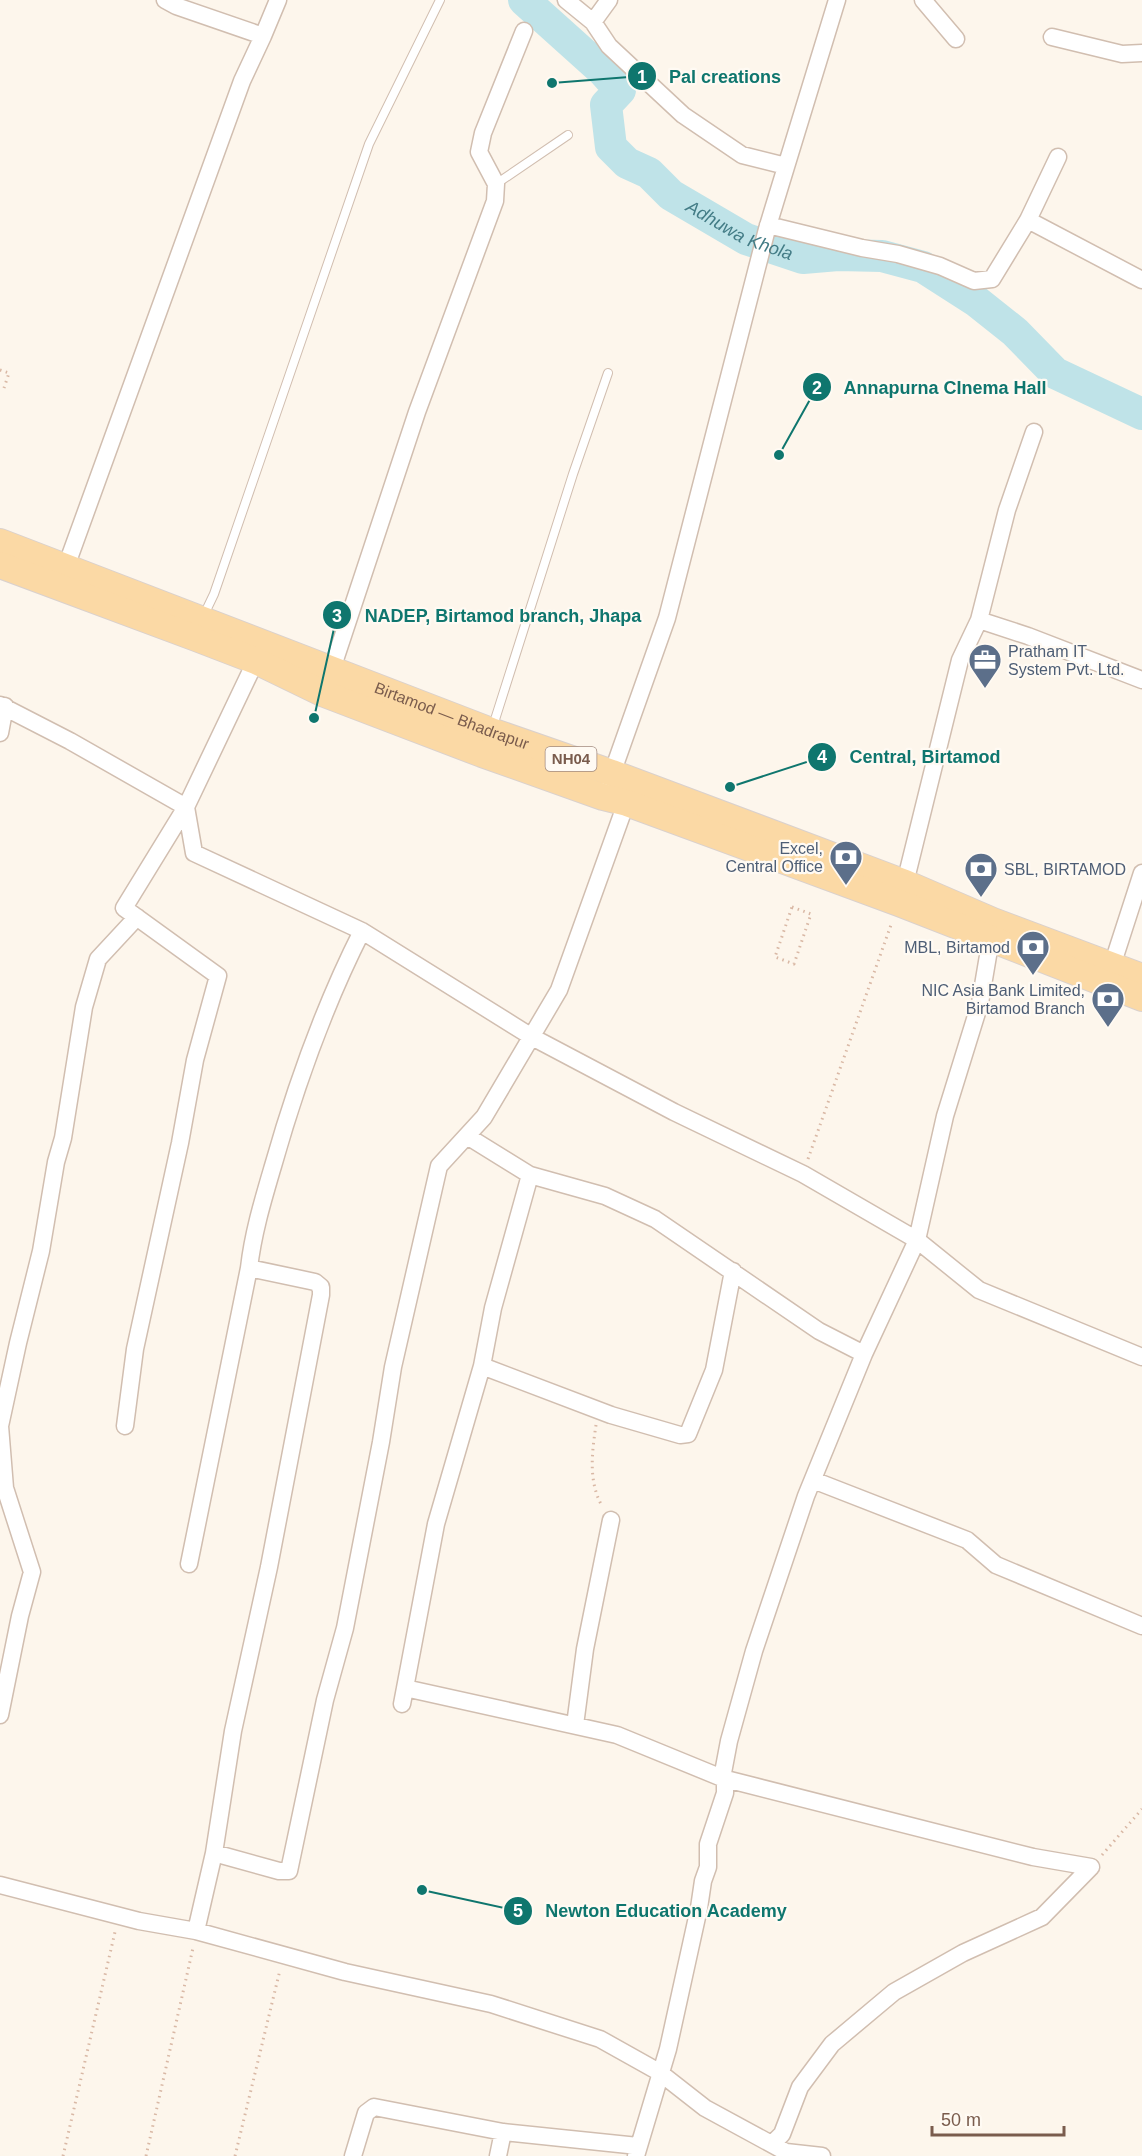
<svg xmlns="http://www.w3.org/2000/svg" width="1142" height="2156" font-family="Arial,sans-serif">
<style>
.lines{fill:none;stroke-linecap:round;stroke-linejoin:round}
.river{stroke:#bfe3e8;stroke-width:32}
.lane-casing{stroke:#d1beb0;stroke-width:10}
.street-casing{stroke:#d1beb0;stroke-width:19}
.primary-casing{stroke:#dad1cd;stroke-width:28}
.path{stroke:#d9b8a5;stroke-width:3;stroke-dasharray:1.5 4.5;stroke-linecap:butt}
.lane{stroke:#fff;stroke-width:8}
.street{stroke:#fff;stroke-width:16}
.primary{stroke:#fbd9a5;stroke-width:26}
.labels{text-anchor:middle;stroke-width:4.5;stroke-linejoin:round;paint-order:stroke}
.shield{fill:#fffaf3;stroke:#a28b7f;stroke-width:1.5}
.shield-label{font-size:15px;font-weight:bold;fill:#7a5c4d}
.service-label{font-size:16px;fill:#4e5e75;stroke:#fffaf3;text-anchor:end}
.street-label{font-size:16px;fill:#7a5c4d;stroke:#fffaf3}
.water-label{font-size:18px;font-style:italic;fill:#437c86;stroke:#fffaf3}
.leader{fill:none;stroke:#0f766e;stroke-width:2}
.callout-dot{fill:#0f766e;stroke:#fffaf3;stroke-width:2}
.mark-label{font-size:18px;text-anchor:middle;font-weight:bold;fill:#fff}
.callout-label{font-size:18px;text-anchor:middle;font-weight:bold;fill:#0f766e;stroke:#fffaf3;stroke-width:4.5;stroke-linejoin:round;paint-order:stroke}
</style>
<rect width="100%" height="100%" fill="#fdf6ec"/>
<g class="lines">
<path class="river" id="s1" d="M524,0L603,71L620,90L606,105L611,147L627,163L649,173L671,195L746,239L803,258L838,255L882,256L923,267L976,301L1015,332L1055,373L1142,414"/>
<defs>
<path id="lane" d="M496,184L568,135
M203,617L214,594L369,144L440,0
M492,729L573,474L608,373"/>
<path id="street" d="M566,0L593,22
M609,0L593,22L609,46L683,115L742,155L786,166
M923,0L956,39
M263,36L278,0
M1052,37L1122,54L1142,53
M1028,220L1142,280
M768,225L862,248L898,254L940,266L974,281L992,279L1028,220L1058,157
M63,575L242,81L263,36L176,6L165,0
M979,620L1028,636L1142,680
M332,669L417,412L495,201L496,184L479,152L483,133L524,31
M0,705L70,741L186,807L194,853L362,931L532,1037L674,1112L803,1174L917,1240L979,1290L1142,1357
M0,733L5,706
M609,782L667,618L767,229L837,0
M903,891L960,660L979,620L1007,510L1034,432
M1109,975L1142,873
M467,1136L530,1175L493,1308L482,1366L611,1415L680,1435L688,1434L714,1370L733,1271
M530,1175L605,1196L655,1219L819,1331L864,1354
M249,1268C253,1233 263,1200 273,1166C296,1085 324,1006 362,931
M125,1426L135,1349L180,1143L195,1060L218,976L124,908L186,807L259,654
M813,1480L967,1540L996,1565L1142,1626
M189,1564L249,1268L315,1282L321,1287V1295L269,1567L233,1731L214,1853
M405,1688L617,1735L722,1778L1033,1857L1091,1867
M402,1704L436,1524L482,1366
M0,1715L20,1616L32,1572L5,1488L0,1426L18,1343L41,1251L56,1162L63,1138L84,1007L98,959L137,917
M575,1725L585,1649L611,1520
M0,1885L139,1921L196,1931L345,1972L491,2004L600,2039L659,2072L705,2108L786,2152L822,2156
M196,1931L214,1853L279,1871H289L325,1700L345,1628L381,1442L393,1367L439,1166L484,1117L559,990L629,795
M772,2144L782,2134L800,2087L832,2044L894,1992L963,1953L1042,1917L1091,1867
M353,2156L366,2113L374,2107L503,2132L638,2146
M498,2156L503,2132
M636,2156L668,2049L699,1908L703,1881L708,1867V1844L725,1793V1778H722L729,1741L754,1651L806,1496L864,1354L917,1240L945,1116L980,1003L991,938"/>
<g id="primary">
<path id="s2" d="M0,542L491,731L612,773L905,883L993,921L1142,977"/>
<path d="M0,565L196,638L256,661L322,693L482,754L603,797L627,803L899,903L1142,998"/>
</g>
</defs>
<use href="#lane" class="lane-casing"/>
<use href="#street" class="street-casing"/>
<use href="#primary" class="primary-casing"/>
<path class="path" d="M0,370L9,373L4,388
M792,907L811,914L794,964L775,957Z
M808,1159L892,922
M596,1425C592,1452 588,1481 602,1506
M1102,1855L1142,1809
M63,2156L115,1932
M146,2156L193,1948
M235,2156L280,1970"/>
<use href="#lane" class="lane"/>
<use href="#street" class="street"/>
<use href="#primary" class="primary"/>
</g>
<defs>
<symbol id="office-pin" viewBox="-11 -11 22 30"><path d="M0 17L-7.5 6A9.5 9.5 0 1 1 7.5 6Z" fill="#5c6f8a" stroke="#fffaf3"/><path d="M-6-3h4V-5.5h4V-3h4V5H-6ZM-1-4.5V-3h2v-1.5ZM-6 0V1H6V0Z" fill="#fff"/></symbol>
<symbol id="bank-pin" viewBox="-11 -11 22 30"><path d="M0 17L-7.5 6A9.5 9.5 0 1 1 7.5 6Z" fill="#5c6f8a" stroke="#fffaf3"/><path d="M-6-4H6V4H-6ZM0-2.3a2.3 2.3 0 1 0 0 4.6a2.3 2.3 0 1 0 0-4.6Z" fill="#fff"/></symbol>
</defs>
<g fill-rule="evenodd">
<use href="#office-pin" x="966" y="641" width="38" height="52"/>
<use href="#bank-pin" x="827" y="838" width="38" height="52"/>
<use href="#bank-pin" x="962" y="850" width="38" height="52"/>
<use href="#bank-pin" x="1014" y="928" width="38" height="52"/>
<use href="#bank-pin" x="1089" y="980" width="38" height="52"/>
</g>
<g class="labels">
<rect class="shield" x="545.5" y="747" width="51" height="24" rx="4.5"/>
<g class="shield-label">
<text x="571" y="764">NH04</text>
</g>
<g class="service-label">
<text x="1008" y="657" text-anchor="start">Pratham IT<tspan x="1008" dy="18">System Pvt. Ltd.</tspan></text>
<text x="823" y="854">Excel,<tspan x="823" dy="18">Central Office</tspan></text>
<text x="1004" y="875" text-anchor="start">SBL, BIRTAMOD</text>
<text x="1010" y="953">MBL, Birtamod</text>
<text x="1085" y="996">NIC Asia Bank Limited,<tspan x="1085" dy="18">Birtamod Branch</tspan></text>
</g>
<g class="street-label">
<text dy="6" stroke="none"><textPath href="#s2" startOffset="484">Birtamod — Bhadrapur</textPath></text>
</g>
<g class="water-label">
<text dy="6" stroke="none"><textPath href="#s1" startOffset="350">Adhuwa Khola</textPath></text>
</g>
</g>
<path class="leader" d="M552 83L642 76M779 455L817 387M314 718L337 615M730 787L822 757M422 1890L518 1911"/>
<g class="callout-dot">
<circle cx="552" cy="83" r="6"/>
<circle cx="779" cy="455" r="6"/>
<circle cx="314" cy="718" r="6"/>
<circle cx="730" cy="787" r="6"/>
<circle cx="422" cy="1890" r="6"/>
<circle cx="642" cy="76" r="15"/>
<circle cx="817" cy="387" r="15"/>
<circle cx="337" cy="615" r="15"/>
<circle cx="822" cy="757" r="15"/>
<circle cx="518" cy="1911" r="15"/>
</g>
<g class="mark-label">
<text x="642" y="83">1</text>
<text x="817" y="394">2</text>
<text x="337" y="622">3</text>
<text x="822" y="763">4</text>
<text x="518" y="1917">5</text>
</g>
<g class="callout-label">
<text x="725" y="83">Pal creations</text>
<text x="945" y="394">Annapurna CInema Hall</text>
<text x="503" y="622">NADEP, Birtamod branch, Jhapa</text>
<text x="925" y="763">Central, Birtamod</text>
<text x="666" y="1917">Newton Education Academy</text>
</g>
<path d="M932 2126v9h132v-9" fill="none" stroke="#7a5c4d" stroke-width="3"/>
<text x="941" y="2126" font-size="18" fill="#7a5c4d" stroke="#fffaf3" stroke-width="4.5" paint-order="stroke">50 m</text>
</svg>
